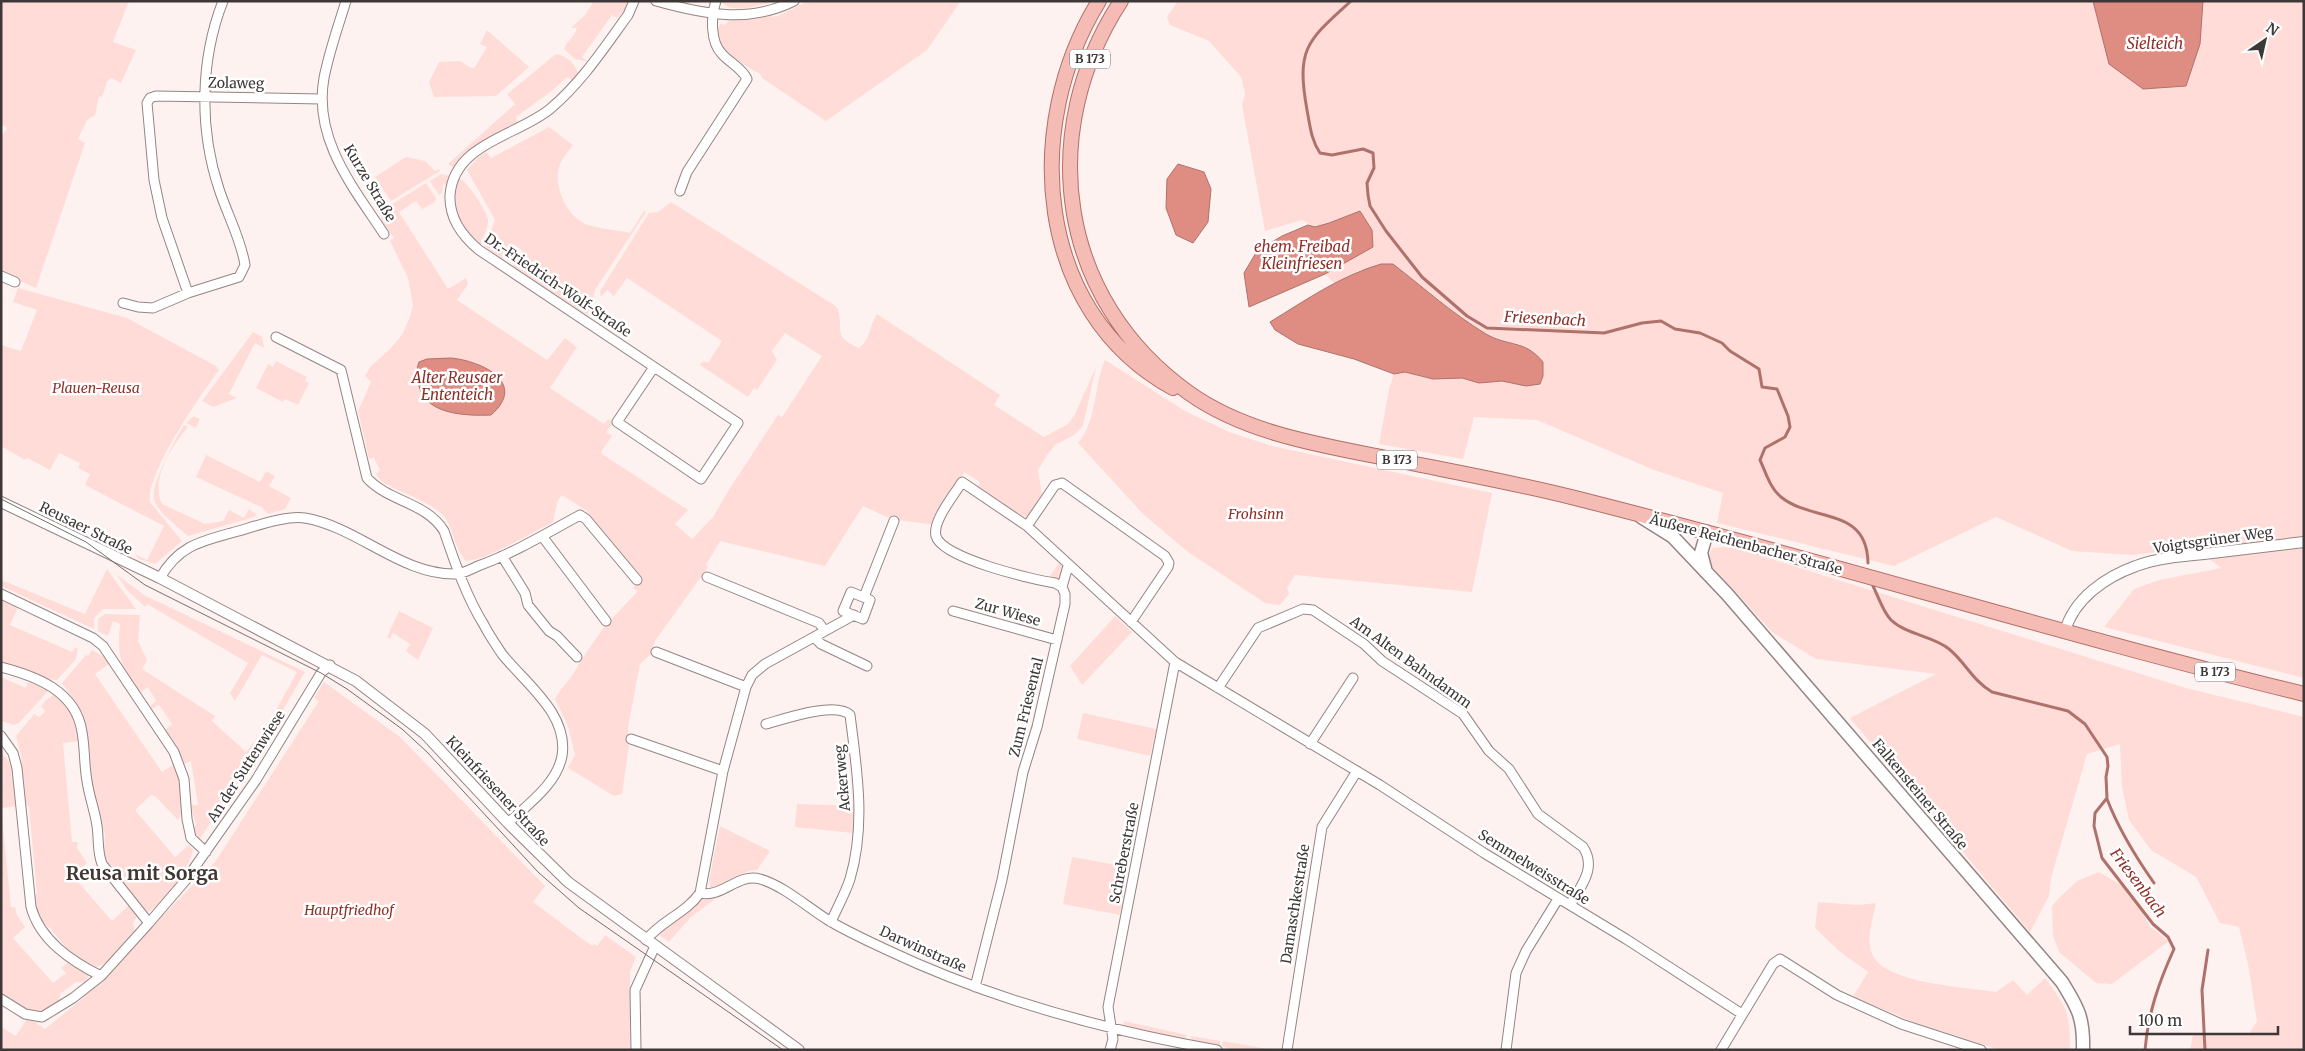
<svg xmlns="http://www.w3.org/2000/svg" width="2305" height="1051" font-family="Merriweather,serif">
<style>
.green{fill:#ffdcd7}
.water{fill:#df8c82;stroke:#ae726c}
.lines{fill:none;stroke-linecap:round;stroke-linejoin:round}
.stream{stroke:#ae726c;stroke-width:3}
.minor-casing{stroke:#938583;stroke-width:11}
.tertiary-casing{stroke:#938583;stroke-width:12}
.secondary-casing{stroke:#938583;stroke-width:15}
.primary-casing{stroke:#b07068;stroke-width:16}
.minor{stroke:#fff;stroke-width:9}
.tertiary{stroke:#fff;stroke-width:10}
.secondary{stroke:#fff;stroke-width:12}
.primary{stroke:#f5bbb5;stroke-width:14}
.tram{stroke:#756d6d;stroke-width:1}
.labels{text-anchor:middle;stroke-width:5;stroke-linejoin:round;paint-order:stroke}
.shield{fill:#fff;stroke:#777373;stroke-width:1}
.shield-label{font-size:12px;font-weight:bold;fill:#3d3737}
.street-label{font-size:14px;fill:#3d3737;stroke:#fff}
.park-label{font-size:14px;font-style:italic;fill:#912f29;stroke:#fff}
.water-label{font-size:15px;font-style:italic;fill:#902e28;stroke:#fff}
.district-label{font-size:19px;font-weight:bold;fill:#423634;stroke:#fff}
</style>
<rect width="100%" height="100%" fill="#fef2f0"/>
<path class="green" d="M1,1H129L113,42L136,50L121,83L111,78L107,82L102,97L99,96L95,115L87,120L78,139L85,143L36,288L1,273V137L7,128L1,124Z
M594,1H628L630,5L617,18L612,15L582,57L588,62L575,59L564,49C566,41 575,37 577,28H571L585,15Z
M722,1H776C764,4 728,16 722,1Z
M808,1H961L927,50L826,121L762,78L760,74C746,65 705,46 721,23L724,25L730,20L778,16Z
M1178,1H2304V678L2104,627L2134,589L2159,580L2221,568L2194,547L2133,555L2072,551L1996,517L1894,566L1717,523L1723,493L1654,470L1537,420L1474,417L1463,459L1379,444L1389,389L1394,374L1405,372L1433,379L1462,378L1479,383L1502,381L1526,386L1520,344L1496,340L1487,334L1469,323L1393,264L1360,270L1334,283L1325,274L1373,247L1360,211L1315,227L1302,220L1265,231L1242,105L1245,94L1241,77L1209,41L1170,25L1167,17Z
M487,30L529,67L496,96L434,97L429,82L439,62L460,61L471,68L475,67L487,47L480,44Z
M556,54C567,56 574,62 578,73L573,81L567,77L553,90L516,117L518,122C494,134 469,144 453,168L448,164L515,104L507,94Z
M549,127L573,145C569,151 563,157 560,164C552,185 567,218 588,225C602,229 617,230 630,233L644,211L646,212L595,290L592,305L587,315L513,266L523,251L513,244L502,259L485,246L495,220L467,170L478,157L486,152L491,158Z
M406,157L425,161L435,171L439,169L440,171L391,201L375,177Z
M441,174L450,176L447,185L443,184L442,193L439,195L430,181Z
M459,178C466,180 489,213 488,221C488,228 483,237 481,244C461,228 447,204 459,178Z
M426,183L436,198L435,202L422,209L416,201L399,212L448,289L466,278L468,284L457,300L547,360L565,338L577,347L550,388L604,424L608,419L613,423L606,432L612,436L601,452L602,454L688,510L675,524L692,539L713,517L730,488L778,415L782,417L822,356L785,333L772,351L777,360L757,390L754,388L748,397L700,365L703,361L708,363L722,341L627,278L614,296L607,290L601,297L600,291L649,213L658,212L671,202L834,305L838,309C844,332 832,336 859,348C871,339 869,326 877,314L1000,395L994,405L1044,437L1068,424L1075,414L1096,367L1083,426L1074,435L1055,445L1045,458L1038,470L1042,495L1032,514L1026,517L1020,516L978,487L980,482L964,472L935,525L891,519L863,506L825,566L720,541L706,565L708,567L655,641L651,654L640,664L628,727L629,746L622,794L614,796L568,768L575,755L568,726L555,699C560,689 576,673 578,665L604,627L638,591L633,588L641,577L593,521L587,511L562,495L558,500L553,522C532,532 488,560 466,561C455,550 454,532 446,519C435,503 399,492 382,482L376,474L380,470L374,458L369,459L358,411L371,382L365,376L370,367L389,350L402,335L409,319L413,306L408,278L390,241L394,238L382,221L381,215L389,206Z
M18,288L127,318L216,366L219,370C200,396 146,473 150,502L182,541L155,564L139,559L135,554L147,560L164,526L85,485L90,474L78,468L80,463L59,453L50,470L27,458L25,460L1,446V345L21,351L37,310L13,302Z
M253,332L262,337L264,348L255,343L229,394L237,398L213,407L202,401Z
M1105,360L1185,411L1229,432L1272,446L1492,493L1472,592L1295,575L1287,588L1289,594L1280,605L1265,603L1188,552L1143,514L1078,443C1098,419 1093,387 1105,360Z
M276,361L307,377L305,381L309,383L298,405L285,399L283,402L256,388L268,364L273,367Z
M194,416L200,419L196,428L186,423Z
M184,425L188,427C172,446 150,479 162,504L205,524L223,521L229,510L244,518L249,509L257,515L254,517L188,536C179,528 156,511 154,499C150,485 176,438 184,425Z
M206,455L260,482L266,471L275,476L269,486L291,498L285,509L268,514L261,507L196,477Z
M1723,547L1739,549L2186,688L2304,717V1050H2190L2193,1035L2249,1034L2257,1021L2248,964L2239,927L2220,923L2196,877L2151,850L2129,820L2122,787L2120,744L2087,754L2051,878L2049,896L2030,932L1850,718L1936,674L1816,659L1772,632L1711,565L1708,557L1712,548Z
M1059,563L1063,568C1062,575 1060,578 1053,581L1048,579Z
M107,569L136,609H103L94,618V629L1,586V580L85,614Z
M116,574L144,595L305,672L280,715L275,712L297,672L262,655L235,701L230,693L248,663L147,604L145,607L127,590Z
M1,599L18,607L10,625L72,652L75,647L78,649L76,659L57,680L46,679L1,663Z
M399,611L433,628L418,660L406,651L410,644L393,633L390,639L387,637Z
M105,614L140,615L138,641L147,660L142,669L215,716L212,721L246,752L258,738L266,743L262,751L255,757L199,840L192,831L196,824L190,805H198L191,761L184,764L165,730L172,724L159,705L152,709L150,706L156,701L148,687L139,693C120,666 117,657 120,624L113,621L108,636L98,631V619Z
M1115,616L1132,632L1082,685L1070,666Z
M92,650L102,656L104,654L109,664L95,674L162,772L176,763C179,779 188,806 178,820L155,796L151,795L135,810L175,857L189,845L193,850C191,865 162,906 148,912L134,903V896L112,866L106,861L104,855L105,835L92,790L83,717L76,703L62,683L86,655L88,656Z
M1,677L26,688L28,682L44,689L45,686L50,689L19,723L14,725L1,721Z
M324,682L400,737L545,886L533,902L592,946L594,944L597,946L605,935L636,957L630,972V1050H1V1027L16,1036L28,1017L45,1029L82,999L215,862L319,701L314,698Z
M54,694C72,708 78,718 80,741L63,743L72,842H78L77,848L87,863L73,876L112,921L129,905L138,915L133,923L135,932C123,946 111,964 93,968L74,957L50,928L42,924L39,918L34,896L37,894L29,807L25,804L21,755L16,736L34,714L40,717L45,711L41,706L46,700Z
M1083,713L1156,729L1150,756L1077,739Z
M1,753C17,765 17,788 19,806L1,808L11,907H15L17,915L25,927L13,938L53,983L66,973L61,968L67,963L89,974L85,982H76L60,994C60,1001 58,1004 53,1007C28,1020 23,1009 1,996Z
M797,804L855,806L853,833L795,827Z
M720,826L770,851L757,870L748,871L715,891L710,889L709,881Z
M1072,857L1129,867L1120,915L1063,904Z
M2099,872L2126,888L2138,904L2150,927L2169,941L2112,984L2096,983L2059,952L2053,935L2052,906L2058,899L2077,881Z
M704,898H716L691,917L669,942L659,935L660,932Z
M1818,902L1859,905L1876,903C1873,919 1865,940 1873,956C1888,984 1967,987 1996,992L2013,980L2027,995L2045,978C2067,1008 2070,1012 2070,1050H2000L1916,1023L1853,997L1868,972L1839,951L1815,928Z
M1124,1021L1187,1035L1184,1042L1123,1027Z
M1191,1036L1220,1041V1045L1217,1047L1192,1043Z
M1223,1041L1273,1050H1231L1222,1046Z"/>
<path class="water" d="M2093,1H2203L2200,44L2186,86L2143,89L2109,64Z
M1178,164L1204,172L1211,189L1208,222L1193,243L1176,235L1166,208L1167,179Z
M1360,211L1372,230L1373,247L1325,274L1249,307L1244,273L1257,251L1282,236L1308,225L1315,227L1329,223Z
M1381,264H1393C1424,288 1453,314 1486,334C1508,347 1524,339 1543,362V376L1540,384L1526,386L1502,381L1479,383L1462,378L1433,379L1405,372L1394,374L1354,359L1298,344L1275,330L1270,322C1306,300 1340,276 1381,264Z
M451,358C482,361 528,383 491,415C465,416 422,415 418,381C417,374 416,370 419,362L427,359Z"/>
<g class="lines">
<path class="stream" d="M1351,1C1307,41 1296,48 1307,110C1310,125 1311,140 1320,153L1332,155L1363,149L1373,153L1374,168L1367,183L1368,195L1370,206L1386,231L1422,277L1467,316L1487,328L1604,333L1642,323L1661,321L1675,329L1700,333L1722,343L1730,351L1759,369L1762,387L1777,389L1788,416L1790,427L1785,437L1765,448L1760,460C1766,473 1770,488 1781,497C1813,523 1867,506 1868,563
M1873,586C1878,596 1883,612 1891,620C1907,635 1933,636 1949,649C1966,663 1972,680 1992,692L2068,711L2085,724L2107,757L2108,766L2106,777L2107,798L2095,813L2094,826L2102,858L2153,924L2168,937L2174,949C2159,982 2148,1013 2145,1050
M2107,799C2119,830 2135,856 2154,883
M2205,1050L2202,990L2208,950"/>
<defs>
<path id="minor" d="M346,1C338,27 329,52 324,78C313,139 353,187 384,234
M634,1L628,15C604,48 582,82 550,109C517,136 454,143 450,195C449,217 462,236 479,250L738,423L701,479L617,422L654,367
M656,1C703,14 748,24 794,1
M680,191L687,172L747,79C742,68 730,63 722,54C710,42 711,16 716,1
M1,276L15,282
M188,293L162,218L154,180L147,103L150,98L156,96L322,99
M123,303L138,307L153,308L188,293L239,277L245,265C241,239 227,214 219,189C199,129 200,60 223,1
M276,337L341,370L367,478C389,502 426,502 444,531C455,563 466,596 484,625C489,635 496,645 502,654C525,683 569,714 562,756C557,784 527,805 508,823
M1027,526L1055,485L1062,483L1165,556L1169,563L1168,567L1131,622
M542,536L606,621
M502,556L525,593L528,605L549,631L557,636L577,657
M707,577L819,623L825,631
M160,578C178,547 198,542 231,533C251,528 284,515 305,518C358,527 402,576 457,574C464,573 472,569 478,566C514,553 547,533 580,515L586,519L637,580
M1062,587L1055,583C1034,580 941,558 936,536C932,521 955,494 962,482L1027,526L1175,662L1380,785L1484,853L1626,939L1742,1014
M851,592L870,600L863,619L843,611Z
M1,594L93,638L103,646L174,752L184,779L187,819L191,838L206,852
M864,597L894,521
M953,611L1057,640
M814,637L821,644L867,666
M656,652L746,687
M1,667C36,676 76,691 82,732C85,748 84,765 87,781C89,796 95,811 97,826C99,839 97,851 102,864L149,923L185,881L256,780L321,673L330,665
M1218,688L1258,628L1303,609L1313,610L1364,644L1382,661L1463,714L1489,751L1509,769L1538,814L1583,847C1597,868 1581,886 1570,905
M766,724C784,719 836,701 850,715C857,770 866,825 850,879C845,894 837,908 831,922
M1,736L13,753L17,768L31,907C40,940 71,961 101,976L149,923
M631,739L723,771
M1310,744L1353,678
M700,893C723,898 737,873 760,879C784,886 807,907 828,920C846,931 866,940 885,949C990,999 1104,1030 1217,1050
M646,940C661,921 686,913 700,893L723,771L746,687L752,675L765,664L854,615
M975,987L1002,880L1023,772L1037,727L1065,604V594L1062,587L1068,566
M1,999L25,1014L42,1017L73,998L101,976
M636,1050L635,990L655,946
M1110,1050L1113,1039L1108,1007L1175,662
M1287,1050L1322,827L1357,771
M1506,1050L1516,973L1526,951L1558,899
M1721,1050L1773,964L1780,959L1837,995L1901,1024L1981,1050"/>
<path id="tertiary" d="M1,502L160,578L356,681L425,734L508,823L568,882L799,1050
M2065,631C2074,599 2105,577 2136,566C2157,558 2182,556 2204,554C2237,550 2271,546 2304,542"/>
<path id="secondary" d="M1641,517L1673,537L1727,594L2062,982C2078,1008 2084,1018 2083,1050
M1706,572L1701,553L1707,532"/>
<path id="primary" d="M1099,1C1022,125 1034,312 1173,388
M1121,1C1035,133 1058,300 1189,393C1245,433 1320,445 1386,458C1449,471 1512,482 1575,498C1819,559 2059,634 2304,694"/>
</defs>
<use href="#minor" class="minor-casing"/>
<use href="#tertiary" class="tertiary-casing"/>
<use href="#secondary" class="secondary-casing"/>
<use href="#primary" class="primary-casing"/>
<use href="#minor" class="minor"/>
<use href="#tertiary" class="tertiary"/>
<use href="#secondary" class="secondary"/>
<use href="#primary" class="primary"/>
<path class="tram" d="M1,499L86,542L145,585L321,673L347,689L402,729L427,752L538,872L579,908L783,1050"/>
</g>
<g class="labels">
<g class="shield">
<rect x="1070" y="49.5" width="40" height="19" rx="4"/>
<rect x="1377" y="450.5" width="40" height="19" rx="4"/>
<rect x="2195" y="662.5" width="40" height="19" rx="4"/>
</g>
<g class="shield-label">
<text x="1090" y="63">B 173</text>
<text x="1397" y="464">B 173</text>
<text x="2215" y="676">B 173</text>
</g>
<g class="street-label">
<text transform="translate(236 83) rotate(1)" y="5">Zolaweg</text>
<text transform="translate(370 183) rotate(59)" y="5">Kurze Straße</text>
<text transform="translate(558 285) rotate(34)" y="5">Dr.-Friedrich-Wolf-Straße</text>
<text transform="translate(86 528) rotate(26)" y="5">Reusaer Straße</text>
<text transform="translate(2213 540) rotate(-8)" y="5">Voigtsgrüner Weg</text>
<text transform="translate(1746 544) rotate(15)" y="5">Äußere Reichenbacher Straße</text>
<text transform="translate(1008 612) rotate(16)" y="5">Zur Wiese</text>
<text transform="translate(1411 662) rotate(36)" y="5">Am Alten Bahndamm</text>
<text transform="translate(1026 707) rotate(-76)" y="5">Zum Friesental</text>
<text transform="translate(246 766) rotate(-57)" y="5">An der Suttenwiese</text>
<text transform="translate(842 778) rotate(-95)" y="5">Ackerweg</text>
<text transform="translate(498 791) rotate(47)" y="5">Kleinfriesener Straße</text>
<text transform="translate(1920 794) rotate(50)" y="5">Falkensteiner Straße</text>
<text transform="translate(1124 853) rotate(-79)" y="5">Schreberstraße</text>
<text transform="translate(1534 867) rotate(32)" y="5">Semmelweisstraße</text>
<text transform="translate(1295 904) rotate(-81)" y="5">Damaschkestraße</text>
<text transform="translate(923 949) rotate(24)" y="5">Darwinstraße</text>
</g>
<g class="park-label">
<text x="96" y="393">Plauen-Reusa</text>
<text x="1256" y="519">Frohsinn</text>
<text x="349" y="915">Hauptfriedhof</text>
</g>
<g class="water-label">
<text x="2155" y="49">Sielteich</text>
<text x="1302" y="252">ehem. Freibad<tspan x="1302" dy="17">Kleinfriesen</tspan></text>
<text transform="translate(1545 319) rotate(3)" y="5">Friesenbach</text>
<text x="457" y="383">Alter Reusaer<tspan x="457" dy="17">Ententeich</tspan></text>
<text transform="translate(2138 883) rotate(53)" y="5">Friesenbach</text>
</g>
<g class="district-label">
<text x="142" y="880">Reusa mit Sorga</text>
</g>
</g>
<rect width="2305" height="1051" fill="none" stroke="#3d3737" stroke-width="5"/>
<g transform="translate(2265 40) rotate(34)" stroke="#ffffff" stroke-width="4" paint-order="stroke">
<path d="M0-4L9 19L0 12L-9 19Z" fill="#3d3737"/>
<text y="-8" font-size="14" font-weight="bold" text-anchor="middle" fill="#3d3737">N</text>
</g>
<path d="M2130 1026v8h148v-8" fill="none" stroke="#3d3737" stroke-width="2.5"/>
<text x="2138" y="1026" font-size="15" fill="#3d3737" stroke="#ffffff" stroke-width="4" paint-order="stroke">100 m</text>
</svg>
